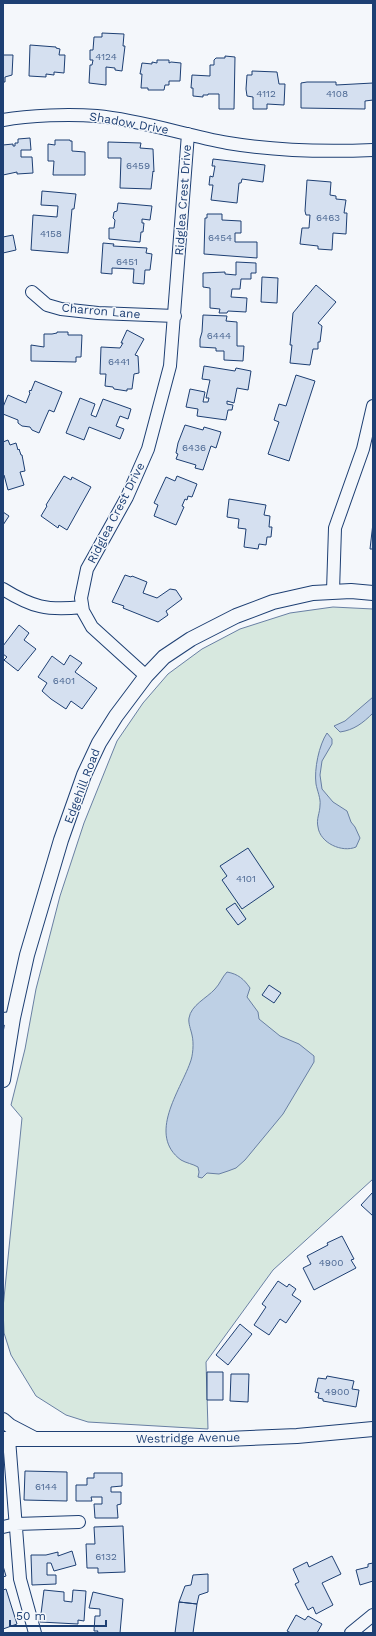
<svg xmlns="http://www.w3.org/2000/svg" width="376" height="1636" font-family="'Work Sans',sans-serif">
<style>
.green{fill:#d7e8df;stroke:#687fa3}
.water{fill:#bed0e5;stroke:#687fa3}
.building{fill:#d5e0f0;stroke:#1d3f73}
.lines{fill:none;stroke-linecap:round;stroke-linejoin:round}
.minor-casing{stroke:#1d3f73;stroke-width:14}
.tertiary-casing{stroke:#1d3f73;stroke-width:16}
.minor{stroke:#f4f7fb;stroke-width:12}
.tertiary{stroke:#f4f7fb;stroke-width:14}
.labels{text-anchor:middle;stroke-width:3;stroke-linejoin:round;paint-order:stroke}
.number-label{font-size:10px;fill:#4b6792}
.street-label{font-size:12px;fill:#1d3f73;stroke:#f4f7fb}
</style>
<rect width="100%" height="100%" fill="#f4f7fb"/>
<path class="green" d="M333,607L373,609V1179L273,1270L206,1362L208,1429L88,1422L66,1415L36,1396L11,1355L4,1333L3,1308L22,1118L11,1105L25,1049L36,989L60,896L84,823L117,741L143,703L168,674L202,649L240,629L290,613Z"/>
<path class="water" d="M373,697V713C363,723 354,730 340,732L334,726L345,721Z
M327,733L332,739V744L322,761L320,775L322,789L333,802L347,811L351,822L355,827L360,838L356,847C342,853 320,843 318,827C316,819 320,813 320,805C321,799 317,790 316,784C314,769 319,745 327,733Z
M227,972C238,974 244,979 250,988L247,997L258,1012L259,1019L280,1036L299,1044L314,1056V1062L283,1114L245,1160L236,1168L228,1171L219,1174L207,1173L202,1178L198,1177L199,1172L198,1167C193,1164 186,1163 181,1160C147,1135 180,1091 190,1063C193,1056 194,1043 192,1035C191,1030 188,1023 189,1018C191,1005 207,998 215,989C220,984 222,977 227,972Z"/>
<path class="building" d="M102,33L124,34L123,46H125L122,71L115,70V68L106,67V85L89,83L90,65H92L93,60H90V50H93L94,37H102Z
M30,45L56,47V48L60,49L59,55H65L64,73L54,72V75L46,74V77L29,76Z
M3,55H13L12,75L5,77V82H3Z
M225,56L235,57L234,109H219V94H208V95H203V97L193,96V88H191L192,75L210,76V65H214V60L216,58H225Z
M157,60H169V63L171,62L181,63L180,81H169V85H165L164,90H148V88H141L142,74H140L142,63L152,64V62L157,63Z
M252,71L277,72L279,84H285L284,105L267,104V109H253V97L247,96L246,89L247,75H252Z
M307,82H336V85L373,83V100L365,101V109L301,108V83Z
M30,138L31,150H21V157H32L33,173L17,174V172L3,175V145L13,144V146H15V143H18V139Z
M55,140H70V141H72V151L85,152V175H53L54,161H48V144L55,145Z
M108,142L141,143L140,148L153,149L154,172L153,171L151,189L120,188L121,158H108Z
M213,159L265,165L263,182L242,179L241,183H239L237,203L211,200L213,185H209L210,176L213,177L215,166H212Z
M307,180L331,182L330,195L336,196V199L346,200L344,213H347L346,234L333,233L332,250L318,249V246L300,244L302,228H309L310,215H306L305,211Z
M42,191L76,194L74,209H72L68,253L31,250L33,215L57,217L58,206L41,205Z
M118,203L152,206L150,220L142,219V223H144L143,232H141L140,242L109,239V228H114L115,220L113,218L114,212L117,211Z
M207,214H222V220L241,221V233H235V242H257V258L204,254L205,218H207Z
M13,235L16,250L3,253V237Z
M103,243L114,244L113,246L147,248L146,253L152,254L150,270H145L144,284L133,283L134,269L112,268V274L101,273Z
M236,262L256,263V273H251V279H241L240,289H232L231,297L247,298L246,312L228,311L227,313H219L220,309L210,308V288L203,287V273L225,272V274L236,275Z
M262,277L278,278L277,303L261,302Z
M316,285L336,302L318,323L322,326L320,342H318V349H313L310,365L290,363L292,345H290L293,313Z
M203,315L227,316L226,321L237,322V346H244L243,361L224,360V351H216V348L200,347V339L202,332Z
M127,330L144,339L135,355L138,356L139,373L134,374L132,389H127V391L114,389L113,387L105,386L106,374H100L101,347L120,348L123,343H121Z
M57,332H68V335H82L81,357H76V362L31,361V345L44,347V334H52L57,333Z
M204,366L235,371L236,368L251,371L248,390L237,388L234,403L227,401V404L233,405L232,410H228L226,420L197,416L198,409L186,407L190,389L205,392L203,402H208L209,398H206L210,380L202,379Z
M296,375L315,381L289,461L268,454L279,422L274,420L279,404L286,406Z
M35,381L62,392L54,412L49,410L39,433L32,430L30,427L22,426L18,423V420L3,414V407L8,395L26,403L30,393L29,392L30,390L31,391Z
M80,398L95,404L91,415L96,417L103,399L131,409L128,419L120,416L116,426L124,429L120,439L89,427L84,440L66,433Z
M185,425L203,430L204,427L221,432L216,448L211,446L203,470L195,468L196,465L176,459L178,454L176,453L178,443Z
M8,440L10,445L16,443L18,450L19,449L21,455H22L25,471L20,472L24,485L8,490L4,475L3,476V442Z
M64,476L71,480L72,477L91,487L67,530L59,525L58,528L41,516L47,506L46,505Z
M177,476L197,484L192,497L188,496L187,500L185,499L182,506L184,507L176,525L154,516L158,505L154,503L166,477L175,481Z
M229,499L266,505L264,515L270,516L269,527H272L271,537H267L266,545L259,544L258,549L244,547L246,529L238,528L239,519L227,517Z
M3,512L9,516L3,525Z
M373,523V549H370Z
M125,575L131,577L132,576L147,582L143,593L157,598L170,589L176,590L182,599L166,611L168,615L158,622L123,608L124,606L112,602Z
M19,625L29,633L24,640L36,649L18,671L4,660L7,657L3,654V646Z
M70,655L82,663L75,672L97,688L82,709L71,701L66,709L51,699L42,691L47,683L38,677L52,656L64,665Z
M248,848L274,887L242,909L222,880L227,876L220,866Z
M235,903L246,919L238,925L226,909Z
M269,985L281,993L274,1003L262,995Z
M373,1192V1216L361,1205Z
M342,1236L354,1259L351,1260L356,1268L314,1290L303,1268L311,1264L307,1256L328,1245L327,1243Z
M278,1281L287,1287L289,1284L296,1289L292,1295L301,1301L286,1323L280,1319L269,1335L254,1325L266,1307L262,1304Z
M240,1324L252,1334L228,1365L216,1355Z
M207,1372H223V1400H207Z
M231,1374H249L248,1402L230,1401Z
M327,1376L354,1381L352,1389L359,1390L356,1407L323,1401V1399L318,1398L319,1393L315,1392L318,1378L326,1379Z
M25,1471L67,1472V1501L24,1500Z
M94,1473H122V1486L111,1487V1492H121V1504L117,1505L118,1518H95L94,1504H102V1497H91L92,1501H76V1485H87V1478H94Z
M123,1526L125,1572L98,1573V1568H87L86,1544H95L94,1527Z
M72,1551L76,1565L54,1571L51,1563H47V1575H56V1584L32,1585L31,1555H46L58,1552V1556Z
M332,1556L341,1574L322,1583L333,1605L316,1614L313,1607L308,1610L295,1584L299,1582L293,1569L307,1562L309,1567Z
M373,1563V1581L360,1585L356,1570L368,1567V1564Z
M3,1566L6,1576L3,1577Z
M208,1574V1592L199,1595L197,1604L179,1602L185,1586L191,1585L193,1575Z
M6,1589L17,1624L3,1629V1590Z
M44,1590L64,1592V1601L72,1602L73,1590L86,1591L84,1621L78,1620V1624L40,1622Z
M93,1592L123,1599L120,1633H97L98,1631H94L95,1616H100V1609L89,1608Z
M179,1602L197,1604L193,1633H175Z
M296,1615L305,1620L308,1616L322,1624L317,1633H291L287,1631Z"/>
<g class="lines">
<defs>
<path id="minor" d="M3,120C30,115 70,114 97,116C141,120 184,135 228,143C276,151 325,152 373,150
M32,292L47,305L61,309L98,313L175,316
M3,589C32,607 47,611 82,607
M333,591L335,528L363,449L373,406
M146,676L92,627L83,611L81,598L87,569L127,497L148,449L170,366L188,134
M3,1019L13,1018
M9,1439L20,1579L35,1633
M3,1527L16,1524L79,1522
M351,1633L373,1615"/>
<path id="tertiary" d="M3,1080L13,1018L27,955L61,840L84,775L99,743L116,716L146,676L164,657L191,639L236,616L273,602L313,593L351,591L373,593
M3,1420L10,1426L33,1438
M3,1439H227L297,1436L373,1429"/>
</defs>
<use href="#minor" class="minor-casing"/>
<use href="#tertiary" class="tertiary-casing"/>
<use href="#minor" class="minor"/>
<use href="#tertiary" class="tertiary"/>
</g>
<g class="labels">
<g class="number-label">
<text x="106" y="60">4124</text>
<text x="266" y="97">4112</text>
<text x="337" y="97">4108</text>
<text x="138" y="169">6459</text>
<text x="328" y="221">6463</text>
<text x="51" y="237">4158</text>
<text x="220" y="241">6454</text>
<text x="127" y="265">6451</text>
<text x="219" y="339">6444</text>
<text x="119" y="365">6441</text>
<text x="194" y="451">6436</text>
<text x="64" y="684">6401</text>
<text x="246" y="882">4101</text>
<text x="331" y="1266">4900</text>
<text x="337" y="1395">4900</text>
<text x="46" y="1490">6144</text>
<text x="106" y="1560">6132</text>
</g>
<g class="street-label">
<text transform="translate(129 123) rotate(10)" y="4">Shadow Drive</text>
<text transform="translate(183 200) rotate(-86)" y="4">Ridglea Crest Drive</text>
<text transform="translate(101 311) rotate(5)" y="4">Charron Lane</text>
<text transform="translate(116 513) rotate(-63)" y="4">Ridglea Crest Drive</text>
<text transform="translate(82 786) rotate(-69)" y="4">Edgehill Road</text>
<text transform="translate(188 1438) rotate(-1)" y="4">Westridge Avenue</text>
</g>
</g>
<rect width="376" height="1636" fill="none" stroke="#1d3f73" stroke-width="8"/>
<path d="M10 1620v6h96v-6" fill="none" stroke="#1d3f73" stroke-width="2"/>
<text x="16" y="1620" font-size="12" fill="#1d3f73" stroke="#f4f7fb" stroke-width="3" paint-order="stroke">50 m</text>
</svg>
